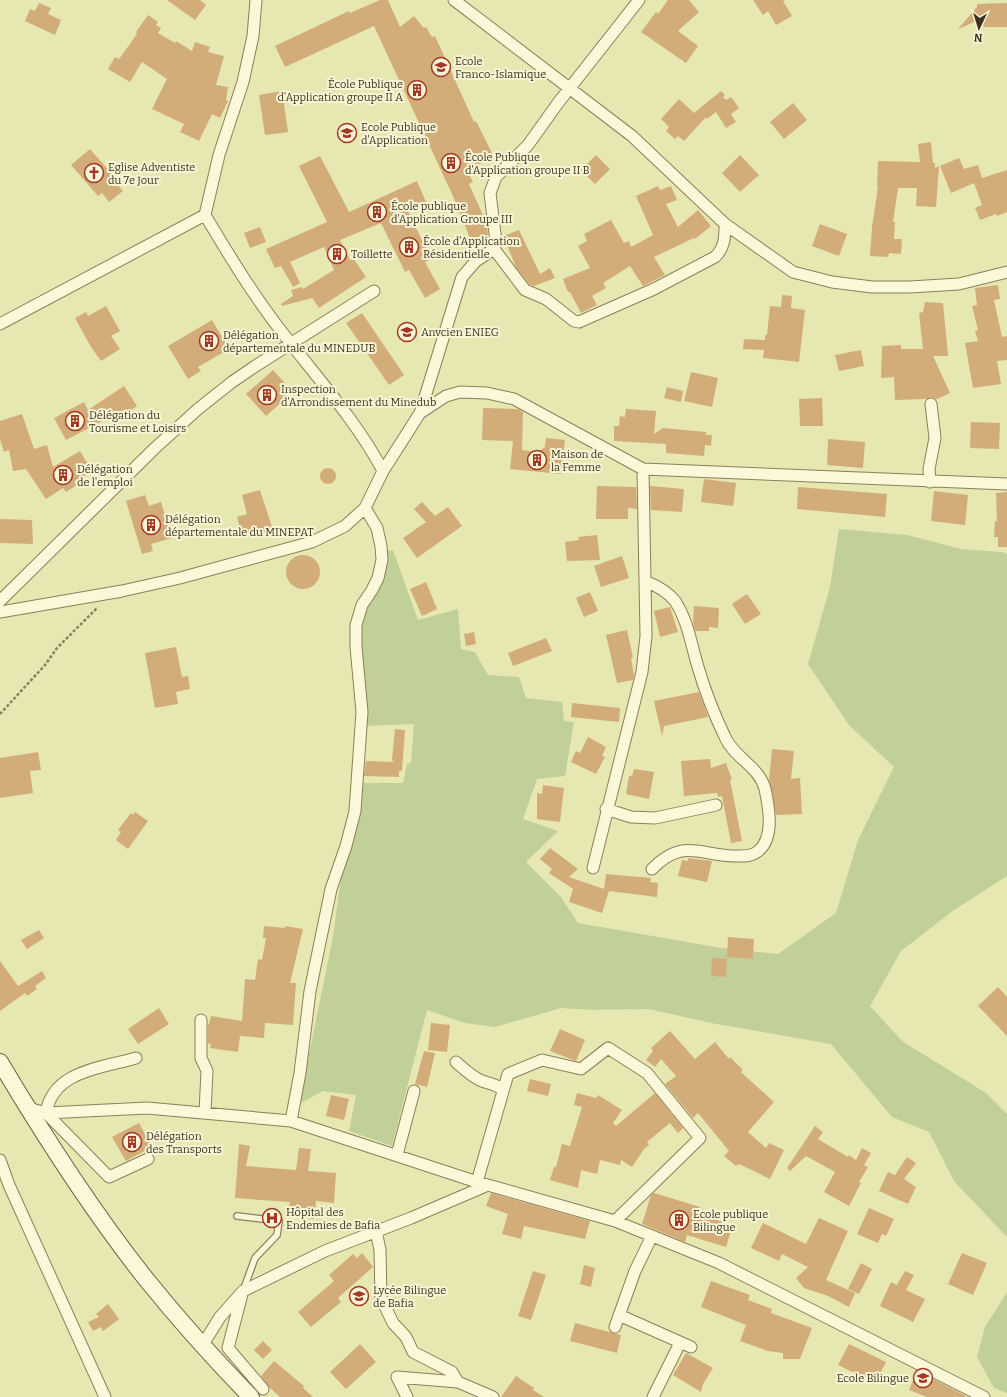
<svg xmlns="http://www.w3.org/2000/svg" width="1007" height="1397" font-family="Bitter,serif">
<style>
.farmland{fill:#e7e7b2}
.green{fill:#c0d098}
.building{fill:#d2ad79}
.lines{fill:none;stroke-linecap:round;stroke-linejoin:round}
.lane-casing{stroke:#8e7e5a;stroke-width:8}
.street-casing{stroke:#8e7e5a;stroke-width:13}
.secondary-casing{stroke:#705f3d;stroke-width:18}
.path{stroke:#8e7e5a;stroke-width:2.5;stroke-dasharray:3 2;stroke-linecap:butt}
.lane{stroke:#fbf7d9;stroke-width:5.5}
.street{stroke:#fbf7d9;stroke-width:11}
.secondary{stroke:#fbf7d9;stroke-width:16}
.labels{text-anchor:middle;stroke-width:4;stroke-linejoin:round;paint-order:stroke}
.poi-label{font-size:11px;fill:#3d321e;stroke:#f8f4d5;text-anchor:start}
</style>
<rect width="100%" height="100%" fill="#f1ebc5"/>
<path class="farmland" d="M0,0H1007V1397H0Z"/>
<path class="green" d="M839,529L907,535L961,549L1002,552L1007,554V876L954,910L901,951L870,1006L902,1041L986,1093L1007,1114V1237L954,1181L929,1132L892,1117L831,1044L711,1023L649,1009L595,1010L561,1008L495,1027L465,1023L427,1010L392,1146L349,1131L356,1095L323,1091L299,1104L333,937L339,891L362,783H403L407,764L411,763L414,724L365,726L359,633L364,608L379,589L385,551L393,550L418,620L458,609L461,649L475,652L488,675L519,677L526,698L562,702L564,721L574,722L565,776L537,779L523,819L558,831L526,862L561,897L578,923L721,948L778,954L836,913L858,840L894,767L849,725L808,664L830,587Z
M1007,1292V1393L994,1388L977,1357L985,1327Z"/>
<path class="building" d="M167,0H200L206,5L195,20Z
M380,0H388L400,27L414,16L424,28L426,27L432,37L435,36L474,122L476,121L494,157L467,170L473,182L469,184L487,224L488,236L472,243L452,194L374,26L285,67L275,46L349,11L350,13Z
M668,0H689L699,12L678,31L698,46L686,63L641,32L656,12L658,14Z
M753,0H786L783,1L792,16L776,25L768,11L763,15Z
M39,3L51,8L48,14L61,20L55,35L25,21L30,9L35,11Z
M1007,3V27H984L979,20L958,29L977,7V4Z
M148,15L158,22L156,25L161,28L158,33L175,43L176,41L192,51L195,42L210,47L208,52L224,56L216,85L228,87L226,100L228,101L220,118L212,114L199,141L180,132L184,124L152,109L167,79L142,62L130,82L108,69L115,57L119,59L137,34L136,32Z
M282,91L288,132L265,135L259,95Z
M721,91L725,95L723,97L726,100L731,97L739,108L731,114L736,122L726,128L716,112L707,119L706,117L684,141L678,136L675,139L666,131L669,127L661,119L679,99L694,113Z
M793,103L807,120L784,139L770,122Z
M931,142L933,163H935V168L939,166L936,207L916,206L917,188H898L893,222H895L894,239H902L901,254L889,253L888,257L870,256L872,227L878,187H877L878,161L920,162L918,144Z
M90,149L117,180L115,182L123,191L109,202L102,193L98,196L71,165Z
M596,155L610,169L595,184L581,170Z
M740,155L759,175L740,192L722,173Z
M320,156L349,212L417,181L426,202L408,211L431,259L425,262L440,289L425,298L409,270L405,272L381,223L340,240L350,260L353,258L366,277L319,308L312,298L282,306L281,304L293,296L291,290L302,287L303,289L334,270L324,247L290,262L300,283L293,287L281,266L275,268L266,249L327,222L299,166Z
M959,158L964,169L978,165L982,178L1007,170V212L997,216L996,214L980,220L975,208L982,205L974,183L951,193L940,166Z
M658,186L660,190L671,186L677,200L666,204L678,227L698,210L711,226L695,239L694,238L654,257L665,275L643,286L630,266L603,283L606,288L592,296L597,305L581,313L570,292H568L563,279L590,268L578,246L587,241L584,234L611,220L624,243L629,241L631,247L653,235L636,196Z
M820,224L847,234L839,256L812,246Z
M260,227L266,242L250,248L244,233Z
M519,230L540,274L550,268L555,278L534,286L529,284L516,267L503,236Z
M998,285L1000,299L994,300L1002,337L1007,336V360L997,361L1001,384L973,388L965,343L978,341L975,331L978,330L972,306L977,305L975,288Z
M782,295L792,296L791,308L805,310L799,362L763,358L764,350L743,349L744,339L765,340V335H767L770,306L781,307Z
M925,302L943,303L948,356H933L950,393L937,399L931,397L926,399L895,400L894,377L881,378L882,346L901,345V349H923L919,313L923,312Z
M106,306L120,331L111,336L120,349L101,361L91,347L75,318L86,312L88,316Z
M362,313L404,375L389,385L346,323Z
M212,320L229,349L198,367L201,371L188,379L168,346Z
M861,350L864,366L839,371L835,355Z
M273,370L293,392L266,416L246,394Z
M691,372L718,378L712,407L684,401Z
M124,386L137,406L115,421L112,416L66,440L54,418L84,402L88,410Z
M667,387L683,391L681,402L664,398Z
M822,398L823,426H800L799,399Z
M483,408L518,409L523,412L522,450L538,452L545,447L546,438L565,440L561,474L510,469L513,441L482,440Z
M626,409L656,411L654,434L663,428L706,432V435H712L711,446L705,445L704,456L666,453V444L614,441V426H619L620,416L625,417Z
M22,414L34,449L47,445L53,467L80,451L92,471L74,482L77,485L66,492L63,488L46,499L26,469L13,471L9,450L4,452L0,439V421Z
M971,422L1000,423L999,449L970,448Z
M828,439L865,442L863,468L827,465Z
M320 476a8 8 0 1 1 16 0a8 8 0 1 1-16 0Z
M704,479L736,483L733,506L701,502Z
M597,486L636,487L637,509L628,508V519H596Z
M650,486L684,489L682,512L651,510Z
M798,487L887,494L885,517L797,509Z
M260,490L273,530L243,538L237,517L247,514L242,495Z
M934,491L968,495L965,525L931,521Z
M1007,492V547H998V537H994L995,521H997L996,493Z
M145,495L149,506L161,502L172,538L151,544L153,551L142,554L126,501Z
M422,502L435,516L448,507L462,526L417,558L403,538L426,522L414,509Z
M0,519L32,520L33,544L0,543Z
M597,535L600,560L567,561L565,542L579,540L578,537Z
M286 572a17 17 0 1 1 34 0a17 17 0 1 1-34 0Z
M622,556L629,578L601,587L594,566Z
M426,582L437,609L422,616L410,589Z
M590,592L598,611L584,617L576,598Z
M747,594L761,614L745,624L732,604Z
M694,606L719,608L718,628L709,627V631H695L693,622Z
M670,607L678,632L660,637L654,611Z
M627,630L633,657L631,658L634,675L633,680L617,683L606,635Z
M474,632L476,644L466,646L464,634Z
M546,638L552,651L513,666L508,653Z
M176,647L182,677L188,676L190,689L176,692L178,704L155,708L145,653Z
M699,692L708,717L664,726L662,736L654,701Z
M572,703L620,708L619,722L571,717Z
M395,729L405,730L402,771H399V777L364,776L366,761L394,762L392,760Z
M588,737L606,747L602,756L605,757L596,774L571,762L576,751L580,753Z
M772,749L794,751L791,779L800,778L802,814L776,815L769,780Z
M38,752L41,770L30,771L33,793L0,798V758Z
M710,759L711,768L726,763L732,779L730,780L742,841L731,843L722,796L718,797L717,793L684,796L681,761Z
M634,769L654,772L649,799L626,794L629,776H632Z
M543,785L564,788L560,822L537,819V793L542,794Z
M135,812L148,821L128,849L116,840L121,832L118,830L131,813L133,815Z
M550,848L578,869L569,877L604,889L606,874L651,878L650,882L658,883L657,897L609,891L602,913L569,902L573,889L549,873L552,869L540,859Z
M688,858L712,861L707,882L678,876L682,860L688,861Z
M264,926L285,928V926L303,929L290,983H296L293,1025L265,1023L264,1038L240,1036L238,1052L210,1048L211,1044L208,1043V1024H209L211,1016L242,1021L245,979L255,980L258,959L262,960L266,938H263Z
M39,930L44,938L27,949L21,940Z
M728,937L754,939L753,959L727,957Z
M712,958L727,959L726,977L711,976Z
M0,961L18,986L42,971L46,978L35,986L37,989L27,996L25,993L0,1011Z
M998,987L1007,997V1036L978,1006Z
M159,1008L169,1024L138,1044L128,1029Z
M431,1023L450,1025L447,1052L428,1050Z
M560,1029L585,1040L576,1061L550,1051Z
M670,1031L695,1059L715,1042L729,1059L730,1057L743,1070L741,1072L774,1102L748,1132L766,1148L769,1143L784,1150L770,1179L739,1164L736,1166L724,1156L729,1151L698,1113L693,1118L665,1084L676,1076L661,1059L655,1067L646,1060L653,1051L651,1048Z
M424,1051L435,1053L427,1087L415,1084Z
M530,1079L551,1084L548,1096L527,1091Z
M577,1093L596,1098L598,1095L622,1110L613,1123L616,1126L655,1093L683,1128L678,1133L670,1123L647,1142L649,1145L644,1149L632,1167L621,1160L620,1165L600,1160L597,1174L581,1170L578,1188L550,1180L554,1167H556L562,1144L570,1146L582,1107L574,1105Z
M331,1095L349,1099L344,1120L326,1116Z
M139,1123L152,1147L126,1161L112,1137Z
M815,1126L823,1132L818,1139L848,1157L849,1155L856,1160L862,1148L871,1153L864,1165L868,1167L859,1182L861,1183L849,1206L824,1192L835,1172L806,1156L790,1171L787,1168Z
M239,1144L250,1146L246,1166L296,1170L299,1148L311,1149L308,1171L336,1173L334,1203L316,1201L314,1219L288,1215L290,1202L235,1198Z
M907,1157L916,1163L904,1179L916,1187L908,1204L879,1191L888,1172L895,1175Z
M491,1193L590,1221L585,1239L524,1226L521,1239L502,1234L508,1214L486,1206Z
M654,1193L700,1207L698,1214L733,1225L726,1247L687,1235L685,1242L642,1224L651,1195Z
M869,1208L894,1219L886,1236L882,1234L878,1243L857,1234Z
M819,1218L848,1231L826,1280L855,1293L849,1307L828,1296L804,1288L796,1278L808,1267L782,1254L779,1261L751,1248L763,1223L806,1244Z
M362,1253L373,1267L338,1298L341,1302L311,1327L298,1312L334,1281L329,1275L353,1254L357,1258Z
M962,1253L987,1263L973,1295L948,1284Z
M861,1263L872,1269L859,1294L848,1289Z
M584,1265L595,1268L591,1287L580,1284Z
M533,1271L546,1275L531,1320L518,1316Z
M905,1271L914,1275L906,1290L925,1299L913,1322L880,1306L891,1282L897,1285Z
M711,1281L750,1295L748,1300L772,1309L771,1313L812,1328L800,1359H783V1353L768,1351L740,1341L746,1325L701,1307Z
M108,1304L119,1319L103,1331L101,1327L93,1331L88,1322L99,1317L96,1314Z
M575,1323L621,1335L617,1353L570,1341Z
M263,1341L272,1350L263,1359L254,1350Z
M360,1344L376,1362L346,1389L330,1372Z
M849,1344L886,1362L875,1383L838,1365Z
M686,1353L713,1368L703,1384L701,1392L673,1375Z
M274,1361L304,1386L303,1388L313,1397H280L270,1388L261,1376Z
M917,1371L966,1396L965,1397H927L909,1390Z
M516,1376L534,1388L533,1390L544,1397H501Z"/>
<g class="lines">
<defs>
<path id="lane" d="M237,1216L279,1221L277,1235L255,1258L243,1291"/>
<path id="street" d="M256,0L253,36L243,82L219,155L205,215C230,257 255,298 285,336C319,380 357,422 383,471
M454,0L632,136L725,224L793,272L832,282L872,287H910L959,284L1007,272
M494,249L525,290L546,299L574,321L579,322L654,289L715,257C725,247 725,237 725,224
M0,324L205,215
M420,413L462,277L476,261L494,249L496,242L490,193L496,177L528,145L558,103L639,0
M930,482L929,469L935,438L931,404
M645,581C655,585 668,592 675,601C688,621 691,644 698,667C705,691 714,714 725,737C734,758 759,766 765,789C769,808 775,839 757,852C752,856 745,856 739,856C701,857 684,836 652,869
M0,601L155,448L198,409L232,382L257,365L374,291
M0,612L122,591L180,578L312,542L345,526L365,508L383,471L420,413L446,396L460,392L487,393L514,399L643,469L1007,484
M606,809L631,817L655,818L716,805
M593,868L642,672L646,636L643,469
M201,1020V1058L207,1071L205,1112
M136,1058C103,1068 53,1070 46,1113L109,1177L148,1159
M456,1062C464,1069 472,1077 482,1081C491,1084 496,1084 503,1090
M28,1108L46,1113L147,1108L291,1121L477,1182L615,1221L719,1263L984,1397
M291,1121L300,1073L310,991L331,889L346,846L355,811L362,712L356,647V625L362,605L372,590L378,578L382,560L381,546L377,528L365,508
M397,1155L414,1091
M0,1160L9,1185L105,1397
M477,1182L508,1074L542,1060L581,1069L608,1048L647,1073L700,1138L615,1221
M376,1231L380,1250L381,1298L393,1323L406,1337L413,1352L452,1372L458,1382L493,1397
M242,1294L228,1348L263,1389
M619,1315L691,1347
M615,1327L635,1271L652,1236
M202,1346L220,1317L243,1291L325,1251L411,1218L488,1185
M407,1397L397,1377L458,1382
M653,1397L680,1343"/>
<path id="secondary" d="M0,1062C44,1136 92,1211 146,1279C179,1320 214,1359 251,1397"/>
</defs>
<use href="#lane" class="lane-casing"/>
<use href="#street" class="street-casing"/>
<use href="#secondary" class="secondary-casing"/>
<path class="path" d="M0,714L45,665L57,648L98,607"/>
<use href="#lane" class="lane"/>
<use href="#street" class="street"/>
<use href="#secondary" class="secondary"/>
</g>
<defs>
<symbol id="school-ring" viewBox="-11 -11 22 22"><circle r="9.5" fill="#f8f4d5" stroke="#a13926" stroke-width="1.5"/><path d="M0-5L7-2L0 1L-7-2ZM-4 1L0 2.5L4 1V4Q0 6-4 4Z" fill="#a13926"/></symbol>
<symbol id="building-ring" viewBox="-11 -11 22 22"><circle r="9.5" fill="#f8f4d5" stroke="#a13926" stroke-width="1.5"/><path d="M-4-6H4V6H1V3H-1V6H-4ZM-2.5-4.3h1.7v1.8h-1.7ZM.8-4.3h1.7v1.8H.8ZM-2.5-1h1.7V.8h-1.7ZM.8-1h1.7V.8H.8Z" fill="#a13926"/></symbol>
<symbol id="church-ring" viewBox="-11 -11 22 22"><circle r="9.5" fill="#f8f4d5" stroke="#a13926" stroke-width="1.5"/><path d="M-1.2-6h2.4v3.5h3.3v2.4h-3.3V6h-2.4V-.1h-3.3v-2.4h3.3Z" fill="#a13926"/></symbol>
<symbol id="university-ring" viewBox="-11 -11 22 22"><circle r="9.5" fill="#f8f4d5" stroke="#a13926" stroke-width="1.5"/><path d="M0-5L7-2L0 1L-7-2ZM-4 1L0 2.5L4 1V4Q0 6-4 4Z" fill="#a13926"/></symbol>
<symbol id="hospital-ring" viewBox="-11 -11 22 22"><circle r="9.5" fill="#f8f4d5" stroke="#a13926" stroke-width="1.5"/><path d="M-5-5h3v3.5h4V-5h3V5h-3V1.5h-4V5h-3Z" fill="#a13926"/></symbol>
</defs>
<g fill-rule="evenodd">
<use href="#school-ring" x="430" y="56" width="22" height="22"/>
<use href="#building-ring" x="406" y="79" width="22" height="22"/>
<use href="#school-ring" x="336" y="122" width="22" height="22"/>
<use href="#building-ring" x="440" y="152" width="22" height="22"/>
<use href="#church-ring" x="83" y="162" width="22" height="22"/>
<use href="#building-ring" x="366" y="201" width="22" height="22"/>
<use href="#building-ring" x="398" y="236" width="22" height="22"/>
<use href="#building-ring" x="326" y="243" width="22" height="22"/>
<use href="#university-ring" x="396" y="321" width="22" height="22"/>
<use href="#building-ring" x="198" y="330" width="22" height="22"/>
<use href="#building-ring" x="256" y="384" width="22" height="22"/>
<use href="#building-ring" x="64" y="410" width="22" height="22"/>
<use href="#building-ring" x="526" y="449" width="22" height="22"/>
<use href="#building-ring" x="52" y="464" width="22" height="22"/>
<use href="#building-ring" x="140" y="514" width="22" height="22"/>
<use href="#building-ring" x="121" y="1131" width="22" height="22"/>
<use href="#hospital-ring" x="261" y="1207" width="22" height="22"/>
<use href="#building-ring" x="668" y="1209" width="22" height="22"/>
<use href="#school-ring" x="348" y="1285" width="22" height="22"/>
<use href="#school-ring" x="912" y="1367" width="22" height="22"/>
</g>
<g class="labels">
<g class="poi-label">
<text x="455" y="65">Ecole<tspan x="455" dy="13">Franco-Islamique</tspan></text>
<text x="403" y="88" text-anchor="end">École Publique<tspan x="403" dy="13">d'Application groupe II A</tspan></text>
<text x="361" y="131">Ecole Publique<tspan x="361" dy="13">d'Application</tspan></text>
<text x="465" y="161">École Publique<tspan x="465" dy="13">d'Application groupe II B</tspan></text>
<text x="108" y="171">Eglise Adventiste<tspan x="108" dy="13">du 7e Jour</tspan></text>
<text x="391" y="210">École publique<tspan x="391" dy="13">d'Application Groupe III</tspan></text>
<text x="423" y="245">École d'Application<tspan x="423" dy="13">Résidentielle</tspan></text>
<text x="351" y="258">Toillette</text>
<text x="421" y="336">Anvcien ENIEG</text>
<text x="223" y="339">Délégation<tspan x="223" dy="13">départementale du MINEDUB</tspan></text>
<text x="281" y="393">Inspection<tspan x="281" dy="13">d'Arrondissement du Minedub</tspan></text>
<text x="89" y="419">Délégation du<tspan x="89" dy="13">Tourisme et Loisirs</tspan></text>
<text x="551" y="458">Maison de<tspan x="551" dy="13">la Femme</tspan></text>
<text x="77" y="473">Délégation<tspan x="77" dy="13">de l'emploi</tspan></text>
<text x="165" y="523">Délégation<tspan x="165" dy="13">départementale du MINEPAT</tspan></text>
<text x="146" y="1140">Délégation<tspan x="146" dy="13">des Transports</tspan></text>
<text x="286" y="1216">Hôpital des<tspan x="286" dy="13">Endemies de Bafia</tspan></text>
<text x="693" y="1218">Ecole publique<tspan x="693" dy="13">Bilingue</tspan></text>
<text x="373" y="1294">Lycée Bilingue<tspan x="373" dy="13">de Bafia</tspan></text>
<text x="909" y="1382" text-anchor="end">Ecole Bilingue</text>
</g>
</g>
<g transform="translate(979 28) rotate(184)" stroke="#f8f4d5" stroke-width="3" paint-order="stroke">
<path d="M0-3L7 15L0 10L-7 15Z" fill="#3d321e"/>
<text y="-6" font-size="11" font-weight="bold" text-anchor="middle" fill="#3d321e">N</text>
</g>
</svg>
